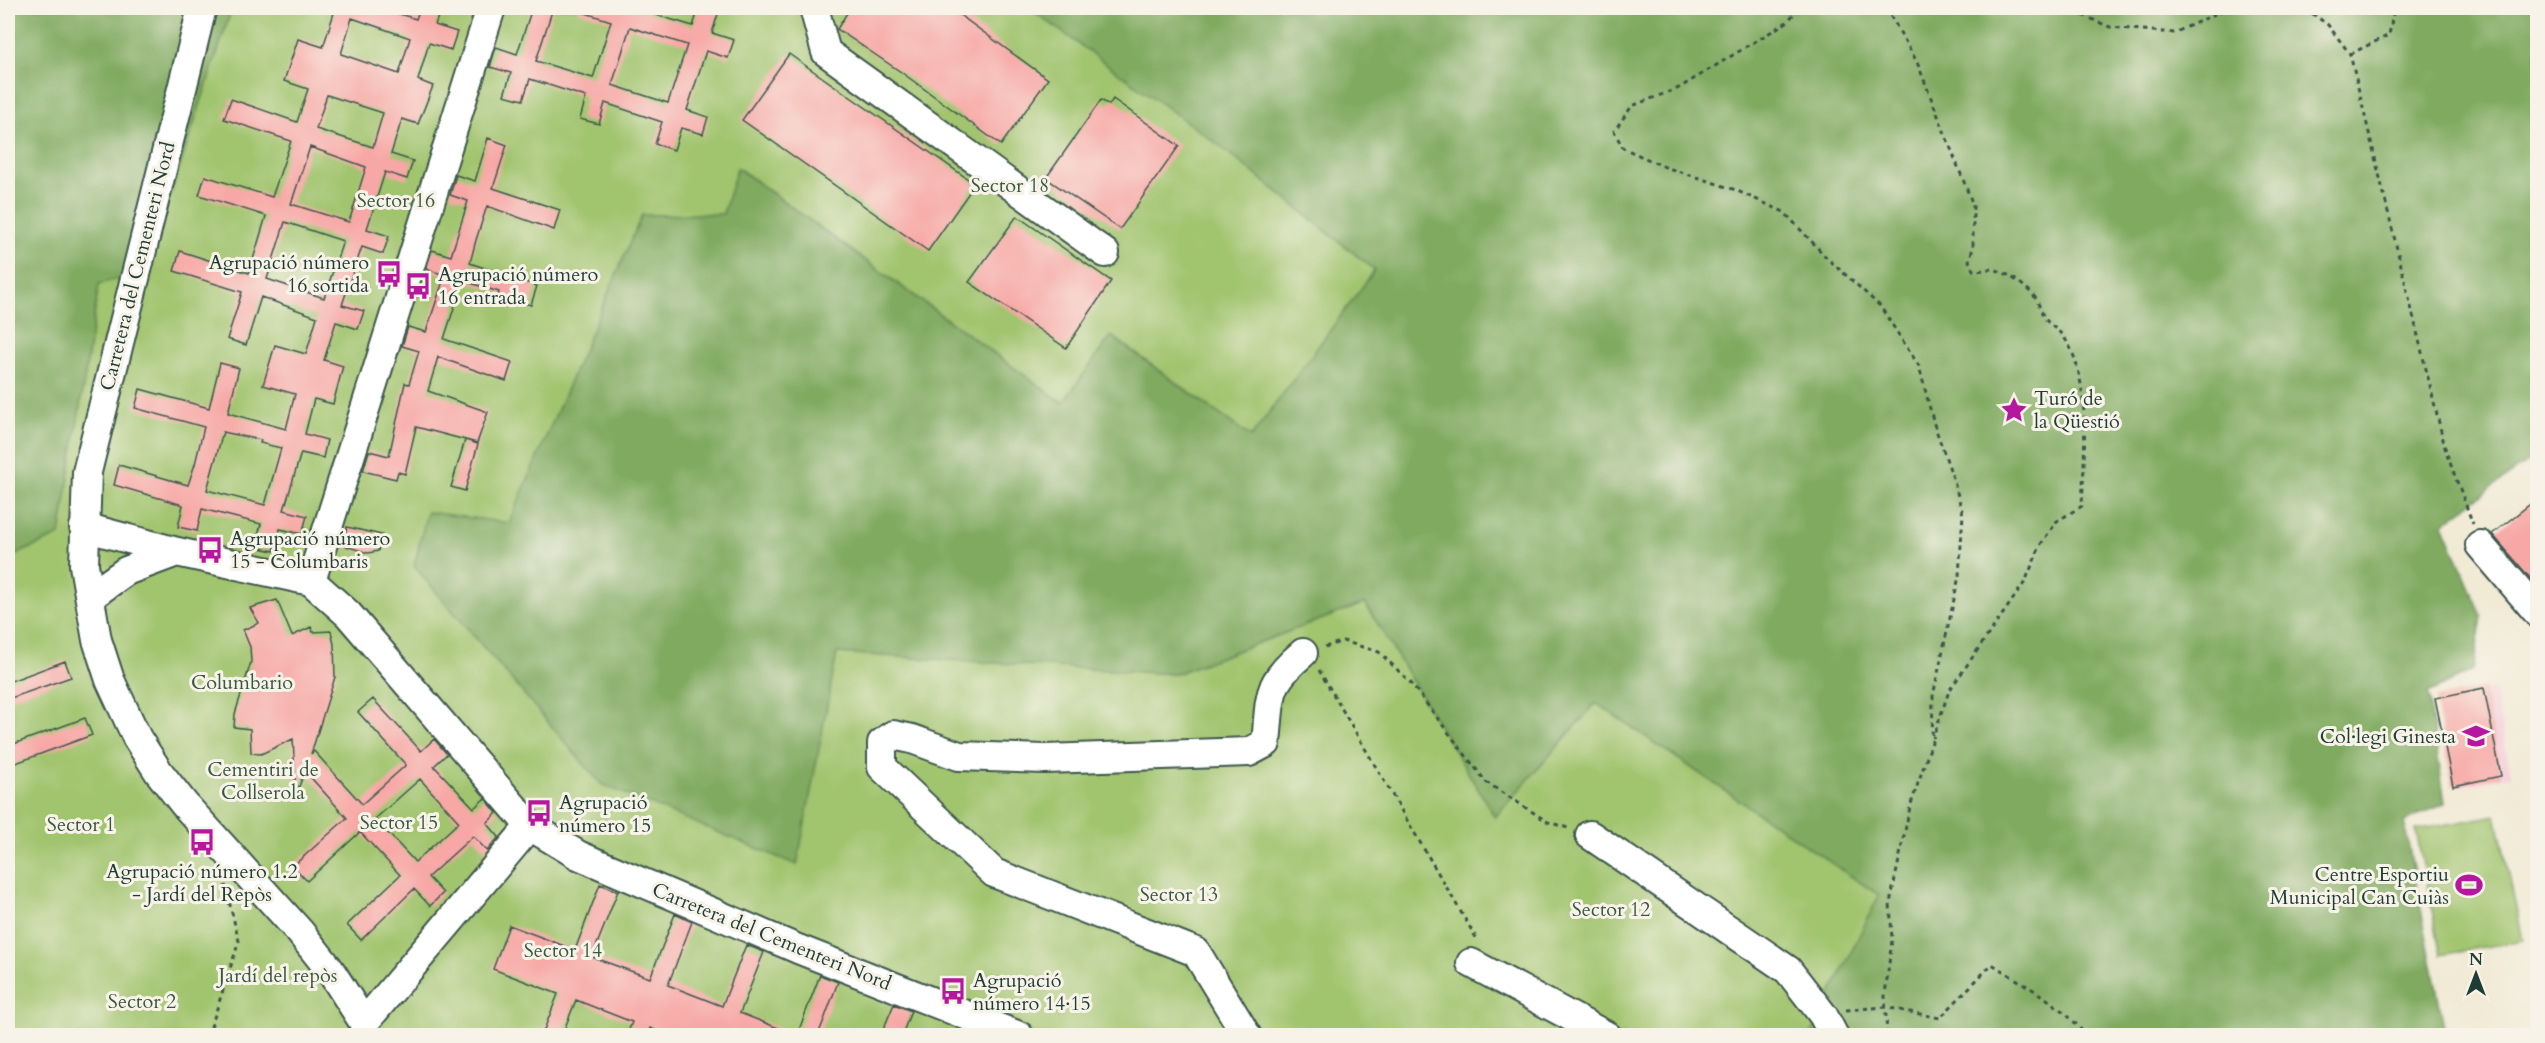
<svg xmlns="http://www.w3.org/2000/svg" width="2545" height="1043" font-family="Cardo,serif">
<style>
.built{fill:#f5cfdb}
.green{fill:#a1c46e;stroke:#608051;stroke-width:1.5}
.forest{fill:#80aa61;stroke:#50744a;stroke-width:1.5}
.building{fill:#f7a7a5;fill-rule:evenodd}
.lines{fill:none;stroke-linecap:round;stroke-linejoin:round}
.minor-casing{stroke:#3e574c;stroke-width:32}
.path{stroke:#3e574c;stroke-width:3;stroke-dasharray:4.5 4.5;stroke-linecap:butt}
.minor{stroke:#fff;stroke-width:28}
.labels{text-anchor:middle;stroke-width:6;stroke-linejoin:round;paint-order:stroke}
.park-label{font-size:20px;fill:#395840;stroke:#f7f3e8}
.poi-label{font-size:20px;fill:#1f3d34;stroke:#f7f3e8;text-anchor:start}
.street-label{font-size:20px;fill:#1f3d34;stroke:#f7f3e8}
</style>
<rect width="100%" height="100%" fill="#f7f3e8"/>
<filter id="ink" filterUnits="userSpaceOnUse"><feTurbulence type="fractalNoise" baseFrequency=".0167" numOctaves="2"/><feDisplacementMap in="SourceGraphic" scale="12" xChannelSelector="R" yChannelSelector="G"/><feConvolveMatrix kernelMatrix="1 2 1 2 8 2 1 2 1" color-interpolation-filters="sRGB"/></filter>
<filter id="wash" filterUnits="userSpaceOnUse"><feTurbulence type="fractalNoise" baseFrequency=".008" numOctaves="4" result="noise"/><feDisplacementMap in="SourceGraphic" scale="24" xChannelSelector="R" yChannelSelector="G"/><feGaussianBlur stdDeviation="1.35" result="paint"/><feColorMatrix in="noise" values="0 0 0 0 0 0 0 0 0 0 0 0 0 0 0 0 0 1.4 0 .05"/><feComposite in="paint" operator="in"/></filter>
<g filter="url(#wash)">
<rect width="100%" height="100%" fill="#f1ead5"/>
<path class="built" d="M2494,689L2511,775L2459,787L2441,697Z"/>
<path class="green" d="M232,8H1029L1216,143L1375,270L1251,437L1112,336L1063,403L738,168L723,214L642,215L509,523L427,512L837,653L1175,674L1365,603L1495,817L1596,703L1880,896L1811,1035H8C8,1017 12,984 8,968V558L60,535L99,284L145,271Z
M2496,815L2523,940L2441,955L2416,830Z"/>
<path class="forest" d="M8,8H232L145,271L99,284L60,535L8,558Z
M1029,8H2537V472L2528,461L2443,524L2482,617L2473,670L2428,693L2445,803L2404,822L2444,1027L2448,1035H1811L1879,895L1596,703L1495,817L1365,603L1175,674L837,653L797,865L601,784L414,566L427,512L509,523L642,215L723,214L737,168L1063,403L1111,336L1251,437L1375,270L1216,143Z"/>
<g id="blocks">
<path class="building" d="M329,8H380L416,19L420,8H441L435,25L457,32L451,50L429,43L418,80L433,86L418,124L402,119L391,154L413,161L407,179L385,172L367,229L389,236L383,254L362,247L342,305L364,311L358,329L336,322L324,360L343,366L333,404L314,399L305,434L327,440L323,458L301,453L284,510L307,516L302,534L280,529L274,551L255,547L261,524L202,509L197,531L178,527L183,505L114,485L119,465L188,485L195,464L204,427L135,408L140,389L209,408L220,363L239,368L228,413L286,429L295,394L263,385L275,345L306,354L317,317L261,297L246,345L227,339L242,292L174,271L180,251L249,273L266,216L199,195L205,176L272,197L291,141L224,119L231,99L297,122L308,89L284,81L298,39L323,47L334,13L328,11ZM352,18L410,38L399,74L341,54ZM327,95L383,113L373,147L316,129ZM310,147L366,167L349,222L291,204ZM285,222L343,241L324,298L267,279ZM223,432L261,440L260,443L281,448L265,505L207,490Z
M532,8H553L536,61L593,78L611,21L579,11V8H633L693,26L699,8L719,11L712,33L734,40L728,58L706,51L687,110L708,117L703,134L681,128L674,150L655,144L662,122L605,103L599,124L580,119L586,97L530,79L523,100L504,95L511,73L490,67L496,47L517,54ZM630,27L687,45L668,103L612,85Z
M850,8H950L1048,79L1001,145L901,72L837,29Z
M789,54L975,184L928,251L742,120Z
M1113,99L1179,146L1120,229L1046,178L1101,100L1109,105Z
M488,138L507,145L493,188L560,210L554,230L487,206L476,240L470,263L537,286L531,305L498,295L499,292L464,281L456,302L444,339L512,362L506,381L438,357L428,391L488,412L477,443L416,427L405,474L398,472L396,479L363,471L369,451L389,456L405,383L409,384L419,351L402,346L408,327L426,332L445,275L426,269L432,250L451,256L468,201L450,195L456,175L475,181Z
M1017,216L1111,281L1066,348L969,282Z
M465,440L478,444L465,491L451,487Z
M2538,498V587L2492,534Z
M347,527L382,535L378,551L368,553L342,545Z
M277,600L292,636L311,627L313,632L331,631L334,644L335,677L311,754L314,751L362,804L406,765L358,712L373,699L421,751L434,739L447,754L434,766L474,808L485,798L497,813L487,823L499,837L487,851L473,836L428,877L443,893L430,906L414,889L361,940L347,925L400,875L360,832L307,881L293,866L347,818L305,771L296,794L293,739L261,754L251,753L250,729L234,727L235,714L251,662L250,647L243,630L259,623L250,608ZM420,779L459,822L415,862L375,819Z
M65,661L71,677L8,699V682Z
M2484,688L2501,776L2453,786L2435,698Z
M85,718L92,735L8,766V746Z
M600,884L618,891L592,957L650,978L675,914L692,922L668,985L722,1006L746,945L764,952L740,1013L796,1035H667L650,1028L647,1035H627L632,1022L576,1000L562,1035H542L558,994L493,969L509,925L575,950Z
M820,975L838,982L824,1020L818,1035H797Z
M894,1004L911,1011L902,1035L883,1030Z"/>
</g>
</g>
<g filter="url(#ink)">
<use href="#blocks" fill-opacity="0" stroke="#3e574c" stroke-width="1.5"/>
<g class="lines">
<defs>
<path id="minor" d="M202,8L87,472L84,565L97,640L110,680L137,738L158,771L184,804L300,932L330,970L364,1023V1036
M814,8L826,52L1105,253
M84,527L177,552L311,581L348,614L530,826L578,855L798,949L1019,1036
M2480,545L2538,613
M311,581L491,8
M90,597L126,571L177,552
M1590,835L1788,970L1823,1015L1834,1036
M1471,963L1607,1036
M364,1023L530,826
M1247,1036L1196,952L994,873L882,767V743L893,735L912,739L959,756L1045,759L1249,752L1266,743C1271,696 1265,685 1303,653"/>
</defs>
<use href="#minor" class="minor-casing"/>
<path class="path" d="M1799,8L1787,22L1679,88L1632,106L1614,131L1623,148L1665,167L1733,189L1784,212L1827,258L1880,306L1919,366L1934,424L1953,478L1963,514L1959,576L1933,696L1932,742L1910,807L1890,903L1892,940L1885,995L1887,1036
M1886,8L1917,62L1973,205V248L1969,261L1973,270C1980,272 1984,269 1991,269C2005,270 2029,288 2036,299C2040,306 2041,314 2046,320C2051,326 2058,330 2063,336C2092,373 2084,460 2082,506L2057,521L2041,544L2025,582L1949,691L1933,738
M2066,8L2110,27L2174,33L2228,8
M2305,8L2328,25L2350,54L2446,452L2473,524
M2350,54L2389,35L2393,14L2389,8
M1325,647L1343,641L1379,652L1410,682L1486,782L1548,822L1568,828
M1319,670L1475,936L1474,942
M1846,1010L1885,1007L1940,1018L1992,964C2024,985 2063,1004 2086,1036
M208,1036L239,941L225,885"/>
<use href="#minor" class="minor"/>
</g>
</g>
<defs>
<symbol id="bus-bare" viewBox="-9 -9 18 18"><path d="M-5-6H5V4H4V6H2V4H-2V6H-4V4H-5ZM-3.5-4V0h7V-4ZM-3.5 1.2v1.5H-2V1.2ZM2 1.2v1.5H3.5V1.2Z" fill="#b5179e" stroke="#f7f3e8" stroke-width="2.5" paint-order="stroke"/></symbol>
<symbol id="sight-bare" viewBox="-9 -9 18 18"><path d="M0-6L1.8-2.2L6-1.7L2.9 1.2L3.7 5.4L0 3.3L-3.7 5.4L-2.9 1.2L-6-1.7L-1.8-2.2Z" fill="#b5179e" stroke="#f7f3e8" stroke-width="2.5" paint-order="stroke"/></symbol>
<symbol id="school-bare" viewBox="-9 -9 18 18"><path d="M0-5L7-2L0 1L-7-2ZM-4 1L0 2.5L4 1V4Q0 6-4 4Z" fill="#b5179e" stroke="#f7f3e8" stroke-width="2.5" paint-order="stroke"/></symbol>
<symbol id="stadium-bare" viewBox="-9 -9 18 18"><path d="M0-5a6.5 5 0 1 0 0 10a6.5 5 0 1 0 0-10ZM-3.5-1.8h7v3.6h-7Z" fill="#b5179e" stroke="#f7f3e8" stroke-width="2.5" paint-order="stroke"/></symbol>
</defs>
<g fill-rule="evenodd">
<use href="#bus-bare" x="370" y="255" width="38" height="38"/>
<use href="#bus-bare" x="399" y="267" width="38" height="38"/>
<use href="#sight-bare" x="1995" y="391" width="38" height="38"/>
<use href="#bus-bare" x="191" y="531" width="38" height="38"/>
<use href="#school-bare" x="2457" y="717" width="38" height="38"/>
<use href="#bus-bare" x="520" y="794" width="38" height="38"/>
<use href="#bus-bare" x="183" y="823" width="38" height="38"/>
<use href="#stadium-bare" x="2450" y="866" width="38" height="38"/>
<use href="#bus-bare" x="934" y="972" width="38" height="38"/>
</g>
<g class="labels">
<g class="park-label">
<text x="1010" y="192">Sector 18</text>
<text x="396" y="207">Sector 16</text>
<text x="242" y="689">Columbario</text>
<text x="263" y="776">Cementiri de<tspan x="263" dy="23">Collserola</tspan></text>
<text x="399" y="829">Sector 15</text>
<text x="81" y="831">Sector 1</text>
<text x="1179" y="901">Sector 13</text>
<text x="1611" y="916">Sector 12</text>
<text x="563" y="957">Sector 14</text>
<text x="278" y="982">Jardí del repòs</text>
<text x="142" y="1008">Sector 2</text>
</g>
<g class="poi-label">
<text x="369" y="269" text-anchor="end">Agrupació número<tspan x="369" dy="23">16 sortida</tspan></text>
<text x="438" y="281">Agrupació número<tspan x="438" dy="23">16 entrada</tspan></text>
<text x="2034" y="405">Turó de<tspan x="2034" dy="23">la Qüestió</tspan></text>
<text x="230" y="545">Agrupació número<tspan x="230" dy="23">15 - Columbaris</tspan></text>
<text x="2456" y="743" text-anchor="end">Col·legi Ginesta</text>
<text x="559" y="809">Agrupació<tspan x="559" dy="23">número 15</tspan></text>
<text x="202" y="878" text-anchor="middle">Agrupació número 1.2<tspan x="202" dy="23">- Jardí del Repòs</tspan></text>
<text x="2449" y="881" text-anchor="end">Centre Esportiu<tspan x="2449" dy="23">Municipal Can Cuiàs</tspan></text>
<text x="973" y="987">Agrupació<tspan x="973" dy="23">número 14·15</tspan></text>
</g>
<g class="street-label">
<text transform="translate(137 266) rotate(-76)" y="7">Carretera del Cementeri Nord</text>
<text transform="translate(772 936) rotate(22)" y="7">Carretera del Cementeri Nord</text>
</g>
</g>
<rect width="2545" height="1043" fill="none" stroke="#f7f3e8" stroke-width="30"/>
<g transform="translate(2476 974)" stroke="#f7f3e8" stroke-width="4.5" paint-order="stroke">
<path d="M0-4.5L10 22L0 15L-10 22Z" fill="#1f3d34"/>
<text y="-9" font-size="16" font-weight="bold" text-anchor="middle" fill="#1f3d34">N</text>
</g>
</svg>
